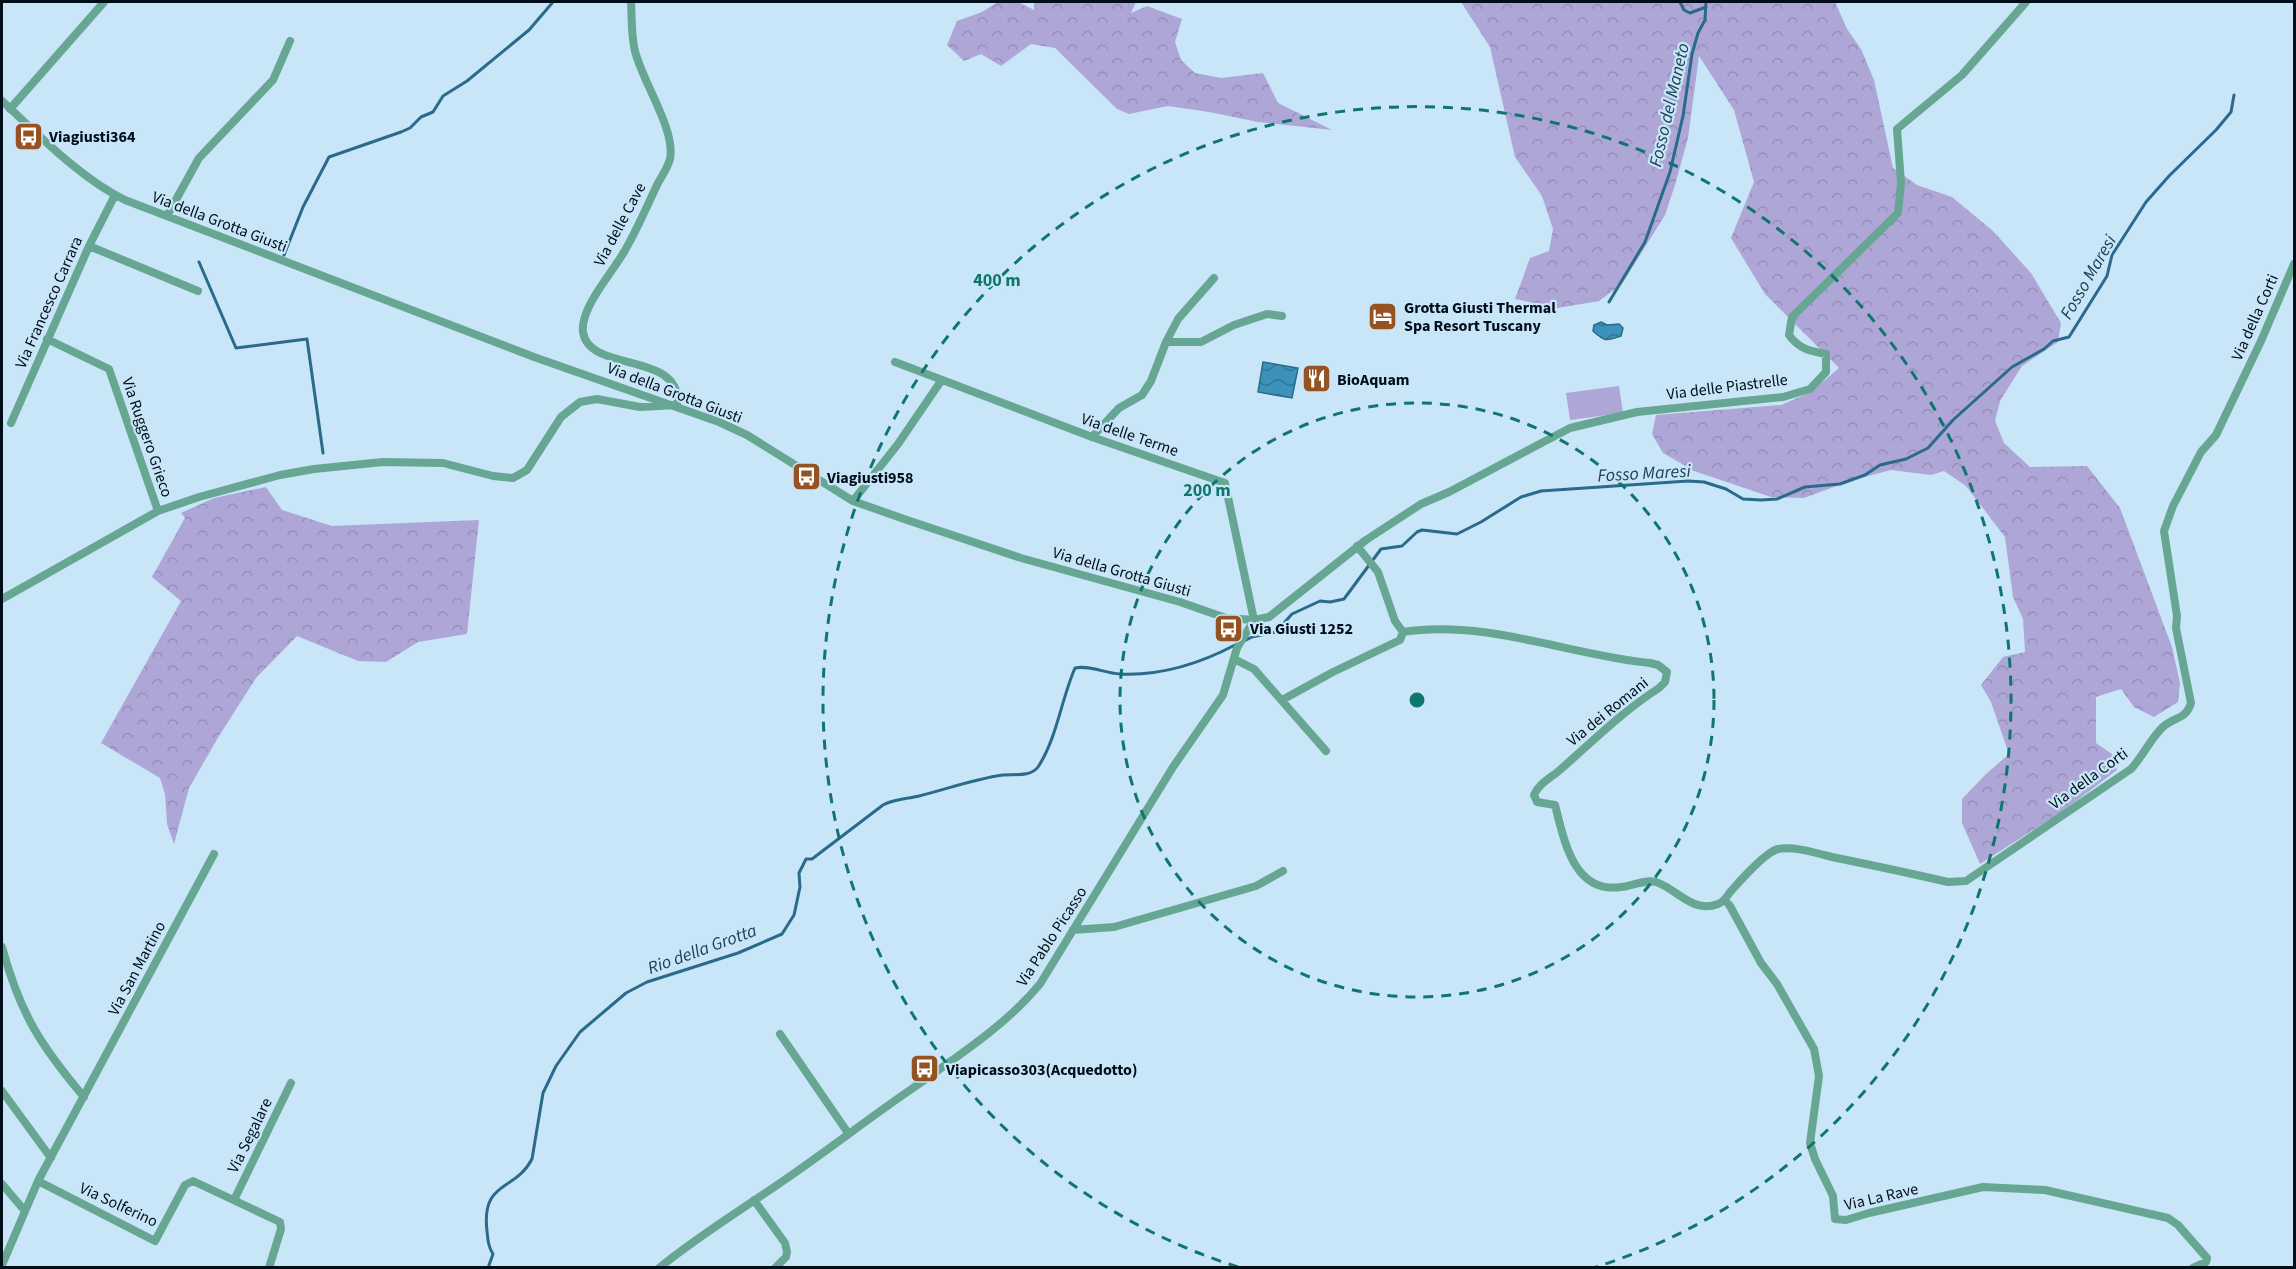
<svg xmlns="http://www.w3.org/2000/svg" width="2296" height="1269" font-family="'Source Sans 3',sans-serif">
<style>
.forest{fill:url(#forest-crowns)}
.garden{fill:#afa6d8}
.water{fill:url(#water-waves);stroke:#2a6a8a;stroke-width:1.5}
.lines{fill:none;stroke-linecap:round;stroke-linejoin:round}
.stream{stroke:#2a6a8a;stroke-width:3}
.minor{stroke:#66a692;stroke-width:8}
.ring{fill:none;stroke:#0f766e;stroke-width:3;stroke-dasharray:10 8}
.labels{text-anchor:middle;stroke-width:4.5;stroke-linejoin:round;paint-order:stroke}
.poi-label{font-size:16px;font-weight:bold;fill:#000e1a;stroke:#c8e6f7;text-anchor:start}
.street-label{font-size:16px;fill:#000e1a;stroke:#c8e6f7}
.water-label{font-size:18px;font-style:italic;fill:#1c4153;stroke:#c8e6f7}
.centre{fill:#0f766e;stroke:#c8e6f7;stroke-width:3}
.ring-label{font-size:18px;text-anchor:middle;font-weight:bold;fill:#0f766e;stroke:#c8e6f7;stroke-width:4.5;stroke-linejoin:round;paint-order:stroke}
</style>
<defs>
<pattern id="forest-crowns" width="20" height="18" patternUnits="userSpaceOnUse" patternTransform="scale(1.5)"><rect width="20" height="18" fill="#afa6d8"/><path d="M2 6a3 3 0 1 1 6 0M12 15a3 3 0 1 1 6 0" fill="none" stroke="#958eb9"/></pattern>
<pattern id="water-waves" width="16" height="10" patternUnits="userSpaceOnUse" patternTransform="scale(1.5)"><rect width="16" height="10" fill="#3c92ba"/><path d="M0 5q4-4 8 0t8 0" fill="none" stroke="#307696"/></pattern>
</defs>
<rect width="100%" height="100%" fill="#c8e6f7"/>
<path class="forest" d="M998,2H1018L1034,10V2H1136L1131,13L1147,6L1182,19L1175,42L1181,60L1195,73L1221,78L1263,73L1278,103L1332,130L1258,122L1209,112L1168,106L1129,114L1117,109L1055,48L1031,44L1001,66L981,54L964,61L947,45L957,21L982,12Z
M1461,2H1838L1836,4L1847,29L1861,49L1874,80L1893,168L1917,185L1952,197L1993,231L2031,273L2061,323L2058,342L2022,366L2000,401L1995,421L2004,443L2030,467L2087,466L2120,508L2172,647L2180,683L2178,702L2154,717L2134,707L2121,689L2096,697V743L2112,754L2117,770L2063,811L1980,864L1962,823V799L1985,775L2009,754L1991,702L1981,685L2003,657L2025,652L2023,619L2013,597L2005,537L1966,486L1944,471L1931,475L1891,470L1853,480L1804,498L1771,497L1694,471L1663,453L1652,434L1656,415L1781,405L1811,392L1839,368L1765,294L1731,238L1754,182L1734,110L1699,56L1688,138L1675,185L1665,215L1622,284L1599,301L1558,308L1515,299L1530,258L1549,251L1553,229L1542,196L1515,157L1490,47Z
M266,487L282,510L332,526L479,520L467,634L418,642L386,662L358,661L297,636L256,678L219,736L189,788L174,844L167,824L165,794L160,778L101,743L181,601L152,577L185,518L181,513L214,498Z"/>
<path class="garden" d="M1619,386L1623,413L1570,420L1566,393Z"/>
<path class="water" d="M1601,322L1607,325L1619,324L1623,328L1621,336C1606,341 1605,342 1593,331L1594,325Z
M1263,362L1298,368L1292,398L1258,392Z"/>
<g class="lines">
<path class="stream" d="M1680,2L1684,10L1690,13L1706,7
M284,255L303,207L329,157L401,132L410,128L421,117L433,112L443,96L467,81L529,30L553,2
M199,262L236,348L307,339L323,453
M1609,302L1645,242L1670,172L1683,116L1692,54L1698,33L1705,20L1706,2
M1244,641L1252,637L1276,632L1292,614L1320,601L1330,602L1344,599L1381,549L1402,546L1417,532L1422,530L1457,534L1481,522L1521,497L1541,491L1688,481L1704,482L1726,489L1743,499L1761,500L1777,499L1805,487L1840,484L1865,475L1880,465L1906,459L1928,448L1953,420L2012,367L2044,349L2053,341L2069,337L2107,276L2112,255L2146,202L2169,176L2216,130L2231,112L2234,95
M488,1268L493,1254C488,1246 488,1240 487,1231C481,1180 515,1192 532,1159L543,1093L556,1066L580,1032L626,993L647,982L738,953L782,934L794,915L800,887L799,873L806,859H812L883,805C894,799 907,799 919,796C947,789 974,779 1003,775C1014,774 1031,777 1038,767C1057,738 1061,700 1075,668C1090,665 1104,673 1120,674C1162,676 1199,664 1235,645"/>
<path class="minor" d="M2,101C38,134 81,179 125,200L534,357L719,422L747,435L853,501L904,519L1021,558L1180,602L1226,618L1254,620L1269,617L1366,540L1421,504L1449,492L1570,428L1637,412L1783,397L1810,389L1826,372V354C1810,351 1799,349 1789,335L1792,317L1898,213L1901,183L1897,129L1962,75L2026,2
M10,109L104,2
M167,216L199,158L273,80L290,41
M89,246L198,291
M47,339L109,369L158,511
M1166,342H1201L1234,325L1267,314L1282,316
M895,362L1092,437L1225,483L1254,620
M11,423L89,246L115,195
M1092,437L1119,408L1142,395L1151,381L1166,342L1178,319L1214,278
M853,501L898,444L941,381
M1357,546L1378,572L1395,621L1403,632
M2,599L158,511L199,497L280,475L314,469L383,462L443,463L493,476L513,478L527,470L561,417L580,402L597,399L640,407L677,405C683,350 589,374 583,332C580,308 612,273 624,252C637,230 647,206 658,183C662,176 668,167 670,159C676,130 642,81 635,51C631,36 632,18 631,2
M1403,632C1486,619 1569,655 1650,663L1658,665L1667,672L1665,682L1659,688C1623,711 1592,742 1561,769C1551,778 1539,783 1534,795L1537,802L1555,805C1564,839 1573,894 1621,887C1632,886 1645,879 1656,882C1677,889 1693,914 1718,904C1724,902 1727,896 1731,891C1740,881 1765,852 1778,849C1794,846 1816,853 1832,857C1871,865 1909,873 1948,882L1966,881L2131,769C2142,757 2149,742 2160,730C2171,716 2185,722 2191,703L2176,628L2177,616L2164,531L2173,506L2201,452L2216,435L2261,341L2294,264
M1234,659L1254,669L1326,751
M1282,700L1333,672L1400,640L1403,632
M1725,900L1730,906L1761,963L1777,984L1814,1049L1819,1076L1810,1143L1815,1159L1833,1196L1835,1219L1846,1220L1869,1213L1983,1187L2045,1190L2168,1218L2178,1225L2207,1258L2206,1262L2193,1268
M1073,930L1114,927L1256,886L1283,871
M2,947C20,1013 40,1045 84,1097
M780,1034L848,1133
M2,1091L51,1158
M38,1181L155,1241L185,1185L193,1181L280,1222L281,1229L269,1268
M2,1184L25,1211
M234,1200L291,1083
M754,1200L785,1243L787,1252L786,1257L775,1268
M2,1265L38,1181L214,854
M659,1268C698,1236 741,1210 783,1181C827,1151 869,1118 913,1088C958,1056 1005,1026 1040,984L1173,767L1223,695L1237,648L1254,620"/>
</g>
<g class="ring">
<circle cx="1417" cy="700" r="297"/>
<path d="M1238 1267A594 594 0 1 1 1596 1267"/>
</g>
<defs>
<symbol id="bus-square" viewBox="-11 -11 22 22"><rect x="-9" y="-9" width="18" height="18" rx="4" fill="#955223" stroke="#c8e6f7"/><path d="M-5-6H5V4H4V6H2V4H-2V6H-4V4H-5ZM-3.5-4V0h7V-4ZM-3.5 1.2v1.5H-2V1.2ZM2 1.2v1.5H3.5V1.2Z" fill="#fff"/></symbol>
<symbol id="hotel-square" viewBox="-11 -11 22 22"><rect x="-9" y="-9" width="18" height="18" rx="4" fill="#955223" stroke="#c8e6f7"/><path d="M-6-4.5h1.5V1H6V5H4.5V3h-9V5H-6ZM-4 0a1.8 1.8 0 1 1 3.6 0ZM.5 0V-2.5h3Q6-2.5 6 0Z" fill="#fff"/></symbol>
<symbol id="restaurant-square" viewBox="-11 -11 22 22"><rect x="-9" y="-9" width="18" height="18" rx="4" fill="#955223" stroke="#c8e6f7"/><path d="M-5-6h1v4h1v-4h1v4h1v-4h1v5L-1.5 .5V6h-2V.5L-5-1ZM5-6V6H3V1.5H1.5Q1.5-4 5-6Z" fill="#fff"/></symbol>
</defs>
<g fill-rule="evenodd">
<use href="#bus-square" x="12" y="120" width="33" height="33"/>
<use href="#hotel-square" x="1366" y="300" width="33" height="33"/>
<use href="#restaurant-square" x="1300" y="362" width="33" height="33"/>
<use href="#bus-square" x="790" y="460" width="33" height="33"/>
<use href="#bus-square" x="1212" y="612" width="33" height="33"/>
<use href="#bus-square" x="908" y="1052" width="33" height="33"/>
</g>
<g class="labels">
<g class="poi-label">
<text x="49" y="142">Viagiusti364</text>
<text x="1404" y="313">Grotta Giusti Thermal<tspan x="1404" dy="18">Spa Resort Tuscany</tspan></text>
<text x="1337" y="385">BioAquam</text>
<text x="827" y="483">Viagiusti958</text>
<text x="1250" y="634">Via Giusti 1252</text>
<text x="946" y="1075">Viapicasso303(Acquedotto)</text>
</g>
<g class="street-label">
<text transform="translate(220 221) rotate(21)" y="6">Via della Grotta Giusti</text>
<text transform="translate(619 224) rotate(-62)" y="6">Via delle Cave</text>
<text transform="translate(48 302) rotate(-66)" y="6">Via Francesco Carrara</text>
<text transform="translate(2254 317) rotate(-66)" y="6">Via della Corti</text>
<text transform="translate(1727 386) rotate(-7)" y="6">Via delle Piastrelle</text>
<text transform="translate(675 392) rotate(21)" y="6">Via della Grotta Giusti</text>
<text transform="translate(1130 434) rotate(19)" y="6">Via delle Terme</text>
<text transform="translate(148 437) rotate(71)" y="6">Via Ruggero Grieco</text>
<text transform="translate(1122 571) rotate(16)" y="6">Via della Grotta Giusti</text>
<text transform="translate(1607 711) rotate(-39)" y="6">Via dei Romani</text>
<text transform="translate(2088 778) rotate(-36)" y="6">Via della Corti</text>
<text transform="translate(1051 936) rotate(-57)" y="6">Via Pablo Picasso</text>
<text transform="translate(136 968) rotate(-62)" y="6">Via San Martino</text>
<text transform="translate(249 1135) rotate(-64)" y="6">Via Segalare</text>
<text transform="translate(1881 1196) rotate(-13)" y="6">Via La Rave</text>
<text transform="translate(119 1204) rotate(25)" y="6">Via Solferino</text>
</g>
<g class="water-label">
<text transform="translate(1669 105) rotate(-77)" y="6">Fosso del Maneto</text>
<text transform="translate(2088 277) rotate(-60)" y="6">Fosso Maresi</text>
<text transform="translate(1644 473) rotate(-3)" y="6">Fosso Maresi</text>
<text transform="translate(702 949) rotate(-20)" y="6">Rio della Grotta</text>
</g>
</g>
<circle cx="1417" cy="700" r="9" class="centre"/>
<g class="ring-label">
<text x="997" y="286">400 m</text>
<text x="1207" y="496">200 m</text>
</g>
<rect width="2296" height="1269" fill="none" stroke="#000e1a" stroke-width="6"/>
</svg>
